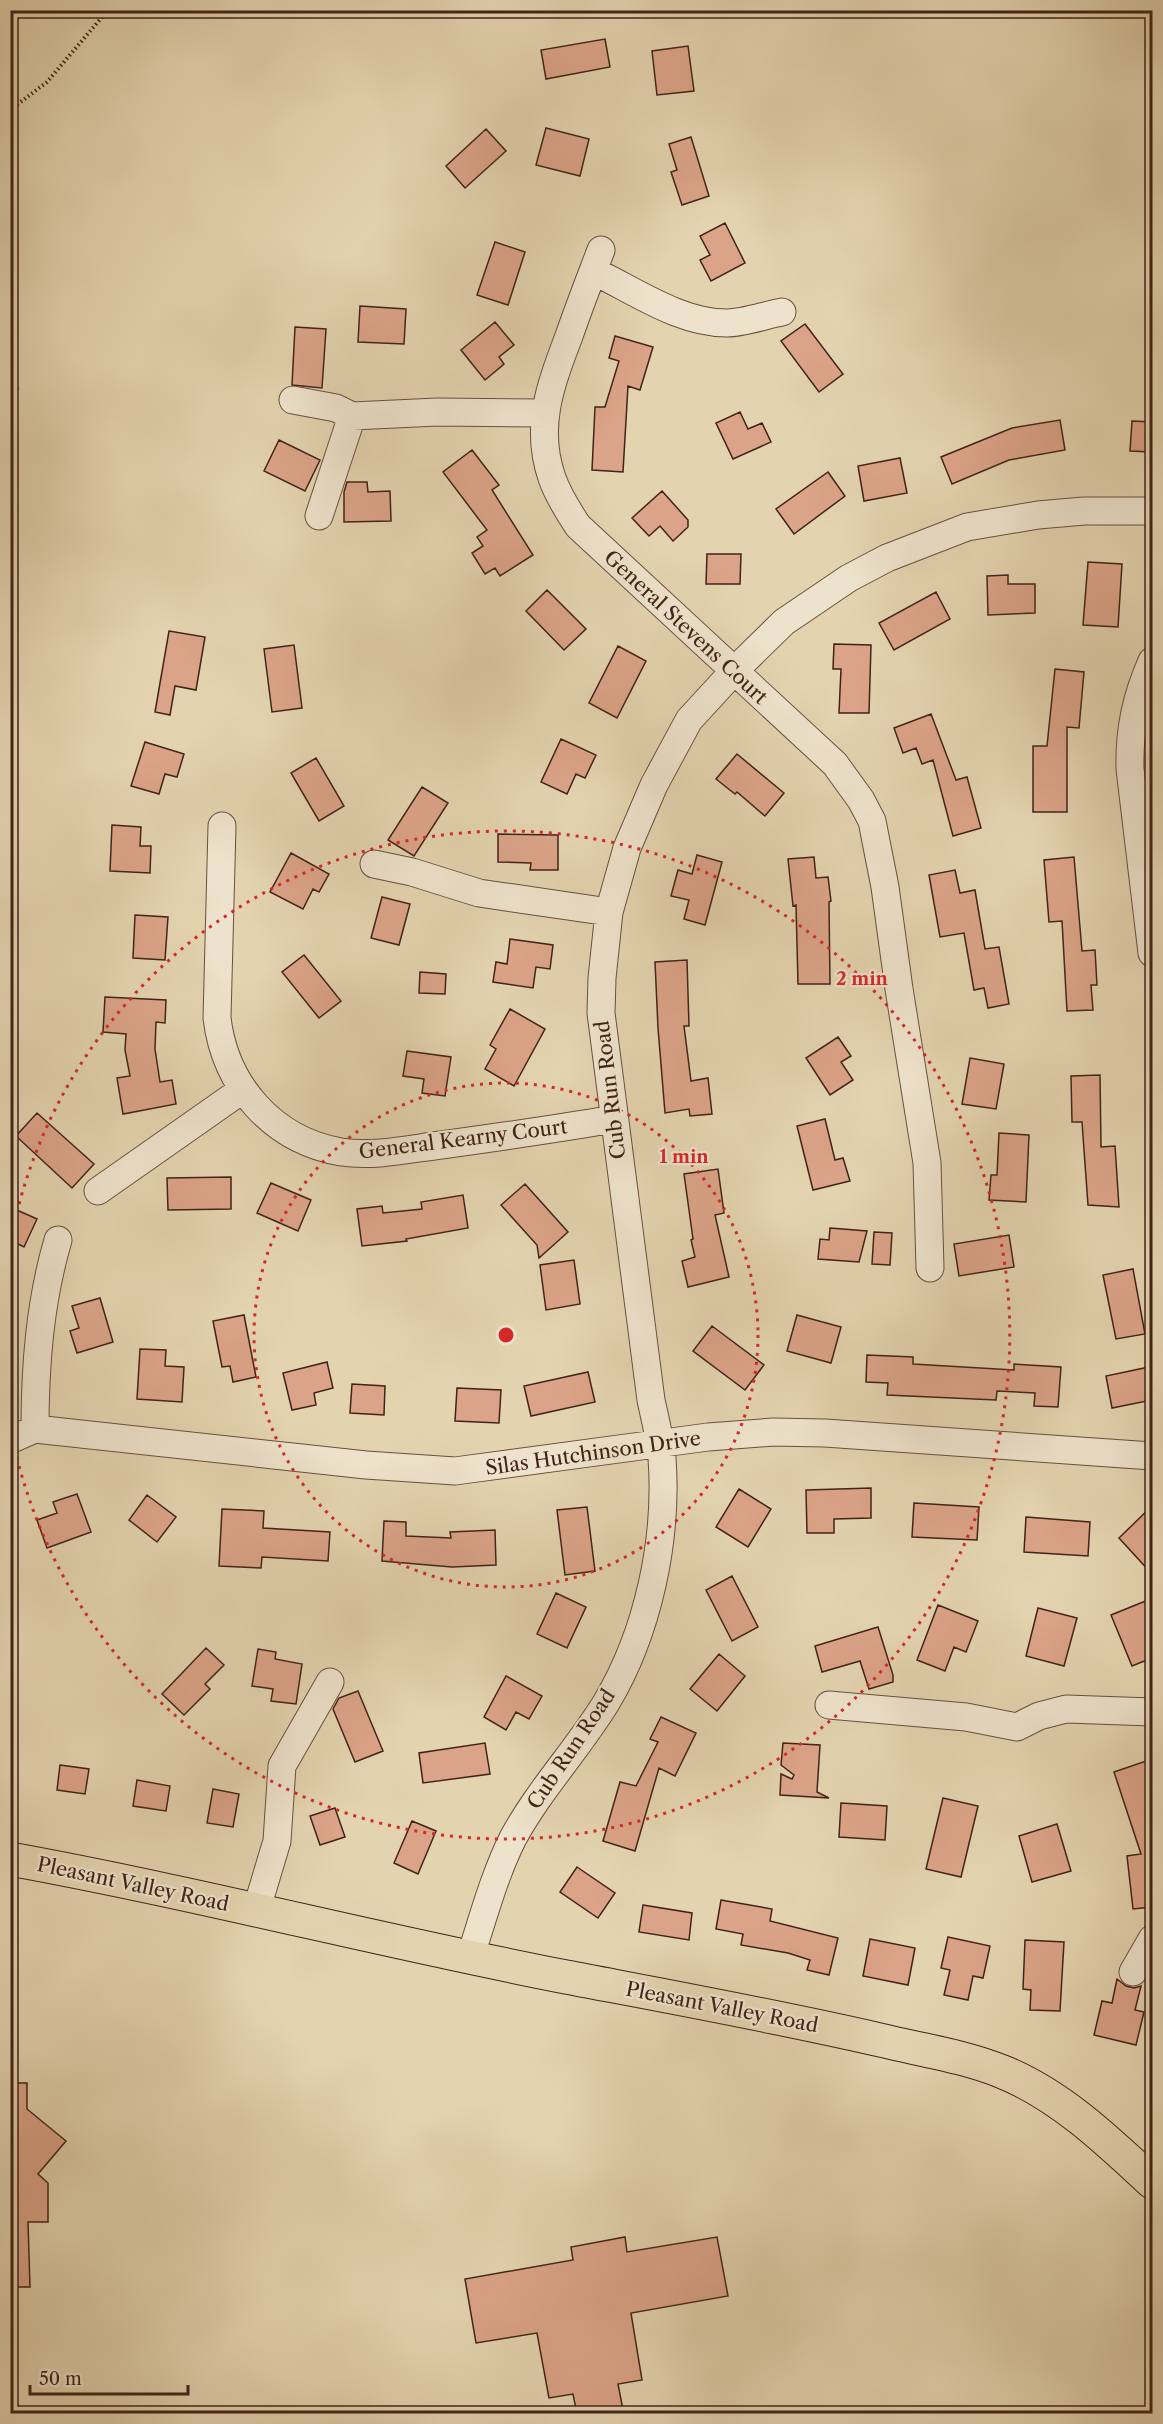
<svg xmlns="http://www.w3.org/2000/svg" width="1163" height="2424" font-family="'Libre Caslon Text',serif">
<style>
.building{fill:#dba387;stroke:#412318;stroke-width:1.5}
.lines{fill:none;stroke-linecap:round;stroke-linejoin:round}
.minor-casing{stroke:#6a4f3e;stroke-width:29}
.major-casing{stroke:#412318;stroke-width:35}
.path{stroke:#412318;stroke-width:4;stroke-dasharray:1.5 3;stroke-linecap:butt}
.minor{stroke:#ede2cb;stroke-width:27}
.major{stroke:#e3d3af;stroke-width:33}
.ring{fill:none;stroke:#d62828;stroke-width:3;stroke-dasharray:3 6}
.labels{text-anchor:middle;stroke-width:4.5;stroke-linejoin:round;paint-order:stroke}
.street-label{font-size:20px;fill:#412318;stroke:#ede2cb}
.centre{fill:#d62828;stroke:#ede2cb;stroke-width:3}
.ring-label{font-size:18px;text-anchor:middle;font-weight:bold;fill:#d62828;stroke:#ede2cb;stroke-width:4.5;stroke-linejoin:round;paint-order:stroke}
</style>
<rect width="100%" height="100%" fill="#e3d3af"/>
<filter id="stains"><feTurbulence type="fractalNoise" baseFrequency=".00333" numOctaves="4"/><feColorMatrix values="0 0 0 0 .2 0 0 0 0 .09 0 0 0 0 .02 0 0 0 .5 -.17"/></filter>
<radialGradient id="worn" r=".72"><stop offset=".6" stop-color="#630" stop-opacity="0"/><stop offset="1" stop-color="#630" stop-opacity=".3"/></radialGradient>
<path class="building" d="M605,39L610,67L546,79L541,50Z
M688,46L694,91L657,95L652,51Z
M546,128L589,139L580,176L536,165Z
M486,129L506,151L465,188L446,166Z
M691,137L709,196L682,205L671,172L677,170L669,144Z
M725,223L745,263L711,281L700,260L710,255L700,236Z
M495,242L525,252L508,305L477,295Z
M360,306L406,309L404,344L358,342Z
M495,322L514,345L499,357L504,364L485,380L461,350Z
M805,324L843,374L819,392L781,341Z
M295,327L326,329L322,388L292,385Z
M615,336L653,347L640,390L628,386L623,472L592,470L595,407H605L619,361L609,358Z
M740,412L748,429L762,423L771,442L733,459L716,423Z
M1060,420L1065,450L1009,460L952,484L941,457L1012,428Z
M1132,421L1152,422V452L1130,451Z
M279,440L320,460L305,491L264,471Z
M472,450L499,485L492,490L533,555L500,576L495,568L485,574L472,553L483,546L477,537L487,530L443,472Z
M900,458L907,493L864,501L858,466Z
M828,472L845,496L794,534L776,509Z
M347,482H367L368,492L390,491L391,521L344,522V492Z
M662,491L688,520V527L673,541L660,526L649,536L632,518Z
M707,554H741L740,584H706Z
M1088,562L1122,564L1118,627L1083,625Z
M1008,575V584H1035V613L988,615L987,576Z
M547,590L586,629L564,650L526,611Z
M936,592L950,619L894,650L879,623Z
M169,631L205,637L196,690L175,686L170,715L155,712Z
M834,644L871,645L869,713H839L841,669H833Z
M294,645L302,708L272,712L264,649Z
M618,646L646,661L617,718L589,703Z
M1055,669L1084,672L1079,728L1067,727V812H1033V746H1047Z
M931,714L956,780L967,777L981,828L953,836L933,760L922,764L916,748L903,753L894,728Z
M561,739L596,755L585,778L576,774L567,794L541,782Z
M145,742L184,754L177,777L165,774L159,794L131,786Z
M737,754L784,793L765,816L737,792L735,794L716,779Z
M316,758L344,806L319,821L291,773Z
M422,787L448,803L414,856L388,840Z
M112,825L141,827L140,846H151L150,873L110,871Z
M498,834L558,835V870H530L531,863L498,862Z
M291,853L329,874L319,892L313,889L303,909L270,892Z
M697,855L722,862L705,925L684,919L689,900L671,896L678,870L692,874Z
M814,857L816,878L828,877L831,901L829,902L830,984H798L796,905L793,906L788,859Z
M1074,857L1082,951L1095,950L1097,985H1091L1093,1010L1067,1011L1062,921L1049,922L1044,860Z
M955,870L960,893L975,890L985,949L999,947L1009,1004L988,1008L984,988L974,990L964,933L940,937L929,875Z
M382,897L410,904L399,945L371,938Z
M135,915L168,917L165,960L133,958Z
M510,939L553,945L550,969L536,967L533,988L493,982L496,962L507,964Z
M304,955L341,1001L319,1018L282,972Z
M687,960L689,1026H684L691,1081L708,1078L712,1114L690,1116L689,1109L665,1113L658,1028L655,962Z
M420,972L446,974L445,994L419,993Z
M105,997L166,1000L165,1023L156,1022L155,1049L160,1082L172,1080L176,1104L123,1114L117,1078L130,1076L125,1050L126,1034L103,1032Z
M510,1009L545,1029L514,1086L485,1069L496,1049L490,1045Z
M838,1037L851,1056L841,1062L853,1080L830,1095L806,1058Z
M407,1051L451,1057L445,1096L422,1093L424,1079L403,1076Z
M970,1058L1004,1064L996,1109L962,1104Z
M1100,1075L1101,1147L1115,1146L1119,1207L1088,1205L1082,1122H1072L1071,1076Z
M37,1113L94,1164L72,1188L16,1136Z
M825,1119L835,1160L843,1158L850,1181L813,1190L797,1126Z
M999,1133L1029,1135L1026,1202L989,1200L991,1175H997Z
M718,1169L724,1213L715,1215L729,1277L688,1287L682,1261L695,1257L691,1240L693,1239L684,1174Z
M231,1177V1209L168,1210L167,1178Z
M271,1183L311,1200L298,1231L257,1213Z
M525,1184L568,1232L539,1258L537,1245L501,1205Z
M463,1195L468,1228L406,1239L407,1241L362,1246L357,1209L382,1206L383,1213L422,1209L421,1202Z
M10,1207L37,1219L24,1247L10,1240Z
M830,1228L867,1231L859,1262L818,1259L820,1239L829,1240Z
M874,1232L892,1233L890,1265L872,1264Z
M1009,1235L1014,1267L959,1276L954,1244Z
M574,1260L580,1304L546,1310L540,1265Z
M1133,1269L1145,1334L1116,1339L1103,1275Z
M100,1298L113,1342L77,1353L70,1331L79,1328L72,1306Z
M244,1315L256,1377L233,1382L230,1366L222,1367L213,1321Z
M797,1315L841,1327L831,1363L787,1351Z
M712,1326L764,1365L745,1390L693,1351Z
M140,1349L166,1350L165,1366L184,1367L182,1402L137,1399Z
M867,1355L913,1357V1364L1014,1370V1364L1061,1367L1058,1407L1034,1406L1035,1393L997,1391L996,1400L887,1395L888,1383L866,1382Z
M327,1362L333,1388L314,1393L316,1405L292,1410L283,1373Z
M1149,1367L1152,1400L1112,1408L1106,1376Z
M588,1372L595,1402L531,1416L524,1386Z
M352,1384L385,1386L384,1415L350,1413Z
M457,1388L501,1390L499,1423L455,1421Z
M871,1488V1518L834,1519V1533H807L806,1490Z
M739,1489L771,1509L748,1547L716,1527Z
M77,1494L91,1532L47,1548L37,1520L57,1513L53,1502Z
M147,1495L176,1517L157,1542L129,1520Z
M914,1503L979,1507L977,1540L912,1537Z
M1152,1506V1574L1119,1538Z
M587,1507L595,1571L565,1575L557,1510Z
M222,1509L264,1511L263,1528L330,1532L328,1561L262,1557L261,1568L219,1566Z
M1026,1517L1090,1522L1088,1556L1024,1552Z
M384,1521L406,1522V1536L451,1538L450,1532L495,1530L496,1565L452,1567L382,1561Z
M732,1576L758,1627L732,1641L706,1590Z
M556,1593L586,1607L567,1648L537,1634Z
M1148,1600L1152,1611V1658L1132,1666L1111,1615Z
M938,1605L978,1621L966,1652L954,1647L945,1671L917,1660Z
M1038,1608L1077,1618L1064,1666L1026,1656Z
M878,1627L893,1675V1682L869,1689L860,1661L822,1672L815,1646Z
M206,1648L224,1665L205,1684L210,1689L184,1715L162,1694Z
M258,1649L276,1652L275,1659L302,1664L296,1704L271,1701L273,1689L252,1686Z
M719,1654L745,1676L717,1711L690,1689Z
M506,1676L542,1696L529,1719L516,1712L506,1730L484,1717Z
M358,1691L383,1751L355,1762L333,1709L339,1698Z
M661,1717L696,1733L675,1776L659,1768L635,1851L603,1841L620,1782L636,1786L658,1742L650,1739Z
M485,1743L490,1774L423,1783L419,1753Z
M783,1743L820,1745L817,1792L829,1798L780,1795L781,1774L792,1779L794,1775L781,1765Z
M1152,1759V1907L1133,1909L1127,1856L1141,1854L1114,1772Z
M60,1765L89,1769L85,1794L57,1790Z
M137,1780L170,1786L166,1811L133,1806Z
M213,1789L239,1794L233,1827L207,1823Z
M943,1798L978,1806L961,1877L926,1869Z
M841,1803L887,1806L885,1840L839,1837Z
M335,1808L345,1837L320,1845L310,1816Z
M412,1821L436,1831L418,1874L394,1863Z
M1057,1824L1071,1871L1032,1882L1019,1836Z
M577,1867L615,1893L598,1918L560,1892Z
M721,1900L772,1909L770,1921L838,1938L829,1975L807,1970L810,1960L788,1953L741,1945L743,1934L716,1929Z
M643,1905L692,1913L689,1940L639,1932Z
M948,1937L990,1946L983,1978L973,1976L968,2000L944,1995L950,1970L941,1968Z
M870,1939L915,1948L908,1985L863,1976Z
M1025,1940L1064,1942L1060,2011L1030,2010L1031,1990L1023,1989Z
M1117,1979L1126,1986L1134,1988L1141,1986L1135,2010L1144,2012L1136,2045L1094,2035L1102,2001L1112,2003Z
M10,2083H27V2109L66,2141L38,2174L48,2183V2222H28L30,2287H10Z
M625,2237L627,2252L717,2237L728,2296L631,2313L642,2380L618,2384L623,2410L603,2414H577L573,2394L549,2398L537,2333L476,2343L465,2279L573,2260L571,2247Z"/>
<g class="lines">
<defs>
<path id="minor" d="M601,250C590,279 579,307 569,336C551,384 534,426 552,478C558,495 568,511 578,526L835,764L861,800L872,821L885,887L899,989L927,1163L930,1268
M593,271C634,290 679,323 727,323C744,323 765,315 782,312
M293,400L336,408L352,416L437,412L545,413
M319,516L352,416
M1152,661C1136,697 1129,730 1130,769L1152,953
M222,826L217,1018C225,1085 272,1140 341,1152C374,1157 409,1149 441,1145C499,1137 556,1129 614,1119
M374,864L412,872L479,893L609,912
M98,1191L242,1090
M35,1429C35,1364 40,1302 58,1240
M10,1440L35,1429L366,1465L455,1471L708,1437L773,1432L825,1433L1152,1456
M829,1705L966,1717L1017,1727L1039,1716L1066,1709L1152,1712
M256,1911L277,1841L282,1766L330,1682
M470,1958C483,1918 494,1876 513,1838C539,1790 577,1750 606,1703C648,1633 668,1540 662,1458C660,1438 655,1419 651,1400L601,1013L602,978L609,912L627,848L654,785L689,720L734,671L784,622L849,578L887,558L967,527L1038,515L1084,511H1152
M1133,1972L1152,1939"/>
<path id="major" d="M10,1859C197,1893 380,1941 566,1977C671,1997 776,2016 880,2040C921,2050 964,2056 1003,2072C1060,2095 1108,2141 1152,2182"/>
</defs>
<use href="#minor" class="minor-casing"/>
<use href="#major" class="major-casing"/>
<path class="path" d="M10,110L47,82L108,10
M10,357L17,389L10,409"/>
<use href="#minor" class="minor"/>
<use href="#major" class="major"/>
</g>
<g class="ring">
<circle cx="506" cy="1335" r="252"/>
<path d="M11 1239A504 504 0 1 1 11 1431"/>
</g>
<g class="labels">
<g class="street-label">
<text transform="translate(686 627) rotate(43)" y="7">General Stevens Court</text>
<text transform="translate(610 1090) rotate(-97)" y="7">Cub Run Road</text>
<text transform="translate(463 1139) rotate(-7)" y="7">General Kearny Court</text>
<text transform="translate(593 1453) rotate(-8)" y="7">Silas Hutchinson Drive</text>
<text transform="translate(571 1749) rotate(-56)" y="7">Cub Run Road</text>
<text transform="translate(133 1884) rotate(12)" y="7">Pleasant Valley Road</text>
<text transform="translate(722 2007) rotate(11)" y="7">Pleasant Valley Road</text>
</g>
</g>
<circle cx="506" cy="1335" r="9" class="centre"/>
<g class="ring-label">
<text x="862" y="985">2 min</text>
<text x="684" y="1163">1 min</text>
</g>
<rect width="1163" height="2424" fill="none" stroke="#e3d3af" stroke-width="36"/>
<rect x="12" y="12" width="1139" height="2400" fill="none" stroke="#412318" stroke-width="3"/>
<rect x="18" y="18" width="1127" height="2388" fill="none" stroke="#412318" stroke-width="1.5"/>
<path d="M30 2385v9h158v-9" fill="none" stroke="#412318" stroke-width="3"/>
<text x="39" y="2385" font-size="18" fill="#412318" stroke="#ede2cb" stroke-width="4.5" paint-order="stroke">50 m</text>
<rect width="100%" height="100%" filter="url(#stains)"/>
<rect width="100%" height="100%" fill="url(#worn)"/>
</svg>
